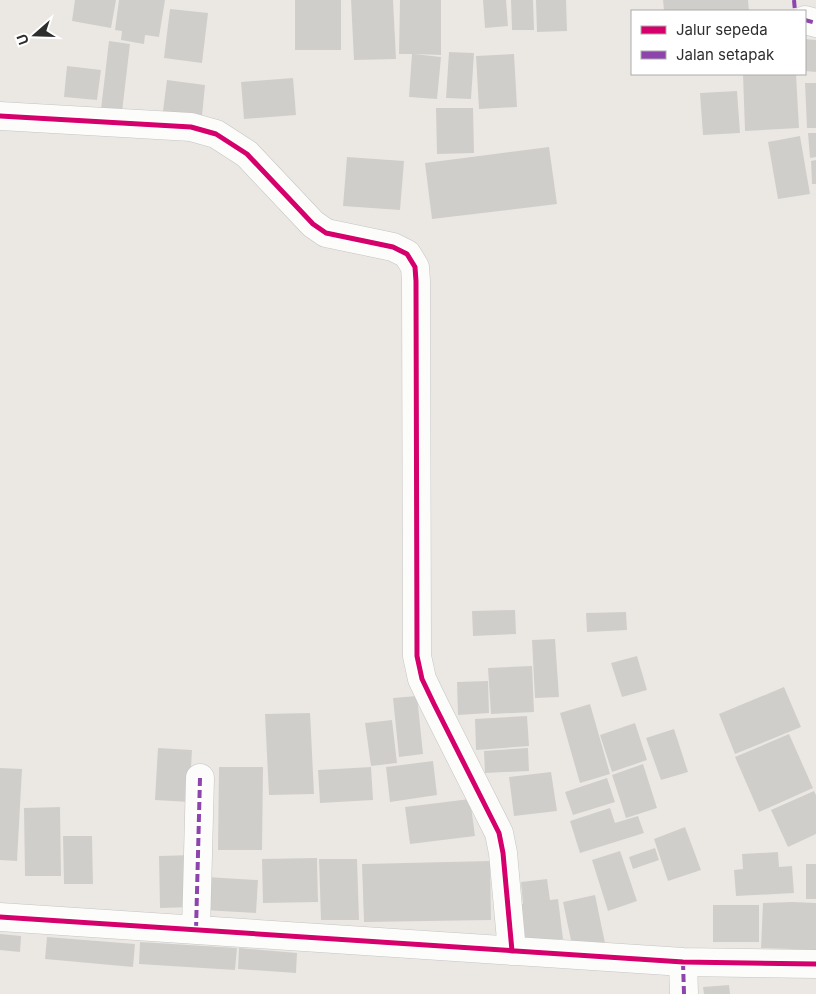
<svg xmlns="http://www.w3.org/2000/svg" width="816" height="994" font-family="Inter,sans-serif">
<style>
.building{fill:#d0cecb}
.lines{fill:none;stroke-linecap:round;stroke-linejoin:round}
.minor-casing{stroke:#c5c4c4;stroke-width:29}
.minor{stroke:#fcfcfb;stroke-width:28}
.quiet{stroke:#8e44ad;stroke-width:4;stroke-dasharray:8 4;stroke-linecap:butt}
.cycleway-casing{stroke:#fff;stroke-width:8}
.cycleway{stroke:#d6006c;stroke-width:5}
</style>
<rect width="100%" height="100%" fill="#ebe8e4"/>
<path class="building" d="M75,0H116L111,28L72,21Z
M119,0H165L159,37L145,35L144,44L121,40L122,31L115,30Z
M295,0H341V50H295Z
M351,0H393L396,59L354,60Z
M400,0H441V55L414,54L441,57L437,99L409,97L412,54H399Z
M483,0H506L508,26L485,28Z
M511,0H533L534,30H512Z
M536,0H566L567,31L537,32Z
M663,0H748L749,11H664Z
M170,9L208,13L202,63L164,58Z
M805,39L816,40V72L805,71Z
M109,41L130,44L122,112L101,109Z
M449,52L474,53L471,99L446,98Z
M514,54L517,107L479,109L476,56Z
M67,66L101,70L97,100L64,97Z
M743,74H796L799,128L745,131Z
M293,78L296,115L244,119L241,82Z
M167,80L205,85L202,116L163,111Z
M805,83H816V128H807Z
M737,91L740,133L703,135L700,93Z
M436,108H473L474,153L437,154Z
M808,133H816V157L810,158Z
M800,136L810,194L778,199L768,142Z
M549,147L557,204L432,219L425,163Z
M347,157L404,161L400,210L343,206Z
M816,160V184H812L811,161Z
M515,610L516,634L473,636L472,611Z
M626,612L627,630L587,632L586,613Z
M555,639L559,697L535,698L532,640Z
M637,656L647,690L622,697L611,663Z
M532,666L534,712L491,714L488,668Z
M488,681L489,713L458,715L457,682Z
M784,687L801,727L735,754L719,714Z
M417,696L423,754L399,757L393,698Z
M590,704L610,774L580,783L560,713Z
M310,713L314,794L269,795L265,714Z
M527,716L529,746L476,750L475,719Z
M392,720L397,763L371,766L365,723Z
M635,723L647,760L612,772L600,735Z
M674,729L688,772L661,780L646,738Z
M789,734L813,788L759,812L735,757Z
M158,748L192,750L189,802L155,800Z
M528,748L529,771L485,773L484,751Z
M433,761L437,795L390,802L386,767Z
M643,764L657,808L626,818L612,775Z
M219,767H263L262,850H218Z
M371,767L373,800L320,803L318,770Z
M0,768L22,769L17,861L0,860Z
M551,772L557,811L514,816L509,777Z
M607,778L615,802L573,815L565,792Z
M814,791L816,795V834L788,847L771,810Z
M470,799L475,836L410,844L405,807Z
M60,807L61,876H25L24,808Z
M610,808L615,823L638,816L644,833L580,853L570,821Z
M685,827L701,870L668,881L654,839Z
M63,836H92L93,884H64Z
M655,848L659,860L633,869L629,857Z
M620,851L637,901L608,911L592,860Z
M778,852L779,867L792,866L794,893L736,896L734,870L743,869L742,854Z
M193,855L194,907L160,908L159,856Z
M317,858L318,902L263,903L262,859Z
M319,859H357L359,920H321Z
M490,861L491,920L364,922L362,864Z
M806,864H816V899H806Z
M207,877L258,880L256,913L204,910Z
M547,879L550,900L558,899L563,939L526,944L521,904H523L521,882Z
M595,895L605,943L573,950L563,902Z
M792,902L816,903V951H792V949L761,948L763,903Z
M713,905H759V942H713Z
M0,934L21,936L20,952L0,950Z
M47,937L135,944L133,967L45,959Z
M140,942L237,948L235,970L139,964Z
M239,948L297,953L296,973L238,969Z
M729,985L730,994H704L703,987Z"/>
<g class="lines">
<defs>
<path id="minor" d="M805,20L816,23
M0,116L191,127L216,134L247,154L313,224L326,233L393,247L407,254L415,267L416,281L417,656L422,679L434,704L499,833L503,853L512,951
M0,917L683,962L816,964
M196,930L200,778
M683,962L684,994"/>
</defs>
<use href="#minor" class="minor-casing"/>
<use href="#minor" class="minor"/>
<path class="quiet" d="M794,0L795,11
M805,20L816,23
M196,930L200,778
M683,962L684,994"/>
<defs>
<path id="cycleway" d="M0,116L191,127L216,134L247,154L313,224L326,233L393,247L407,254L415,267L416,281L417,656L422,679L434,704L499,833L503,853L512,951
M0,917L683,962L816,964"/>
</defs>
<use href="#cycleway" class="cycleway-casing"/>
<use href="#cycleway" class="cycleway"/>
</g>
<rect x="631" y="10" width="175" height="65" fill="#ffffff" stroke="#ababab"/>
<rect x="641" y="26" width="25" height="8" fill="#d6006c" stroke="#ababab"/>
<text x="676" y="35" font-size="15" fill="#2e2e2e">Jalur sepeda</text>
<rect x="641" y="51" width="25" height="8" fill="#8e44ad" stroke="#ababab"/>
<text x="676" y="60" font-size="15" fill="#2e2e2e">Jalan setapak</text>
<g transform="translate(35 35) rotate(250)" stroke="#ffffff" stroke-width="4" paint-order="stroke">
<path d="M0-4L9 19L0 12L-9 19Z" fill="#2e2e2e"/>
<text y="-8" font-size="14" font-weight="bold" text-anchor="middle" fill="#2e2e2e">U</text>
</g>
</svg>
